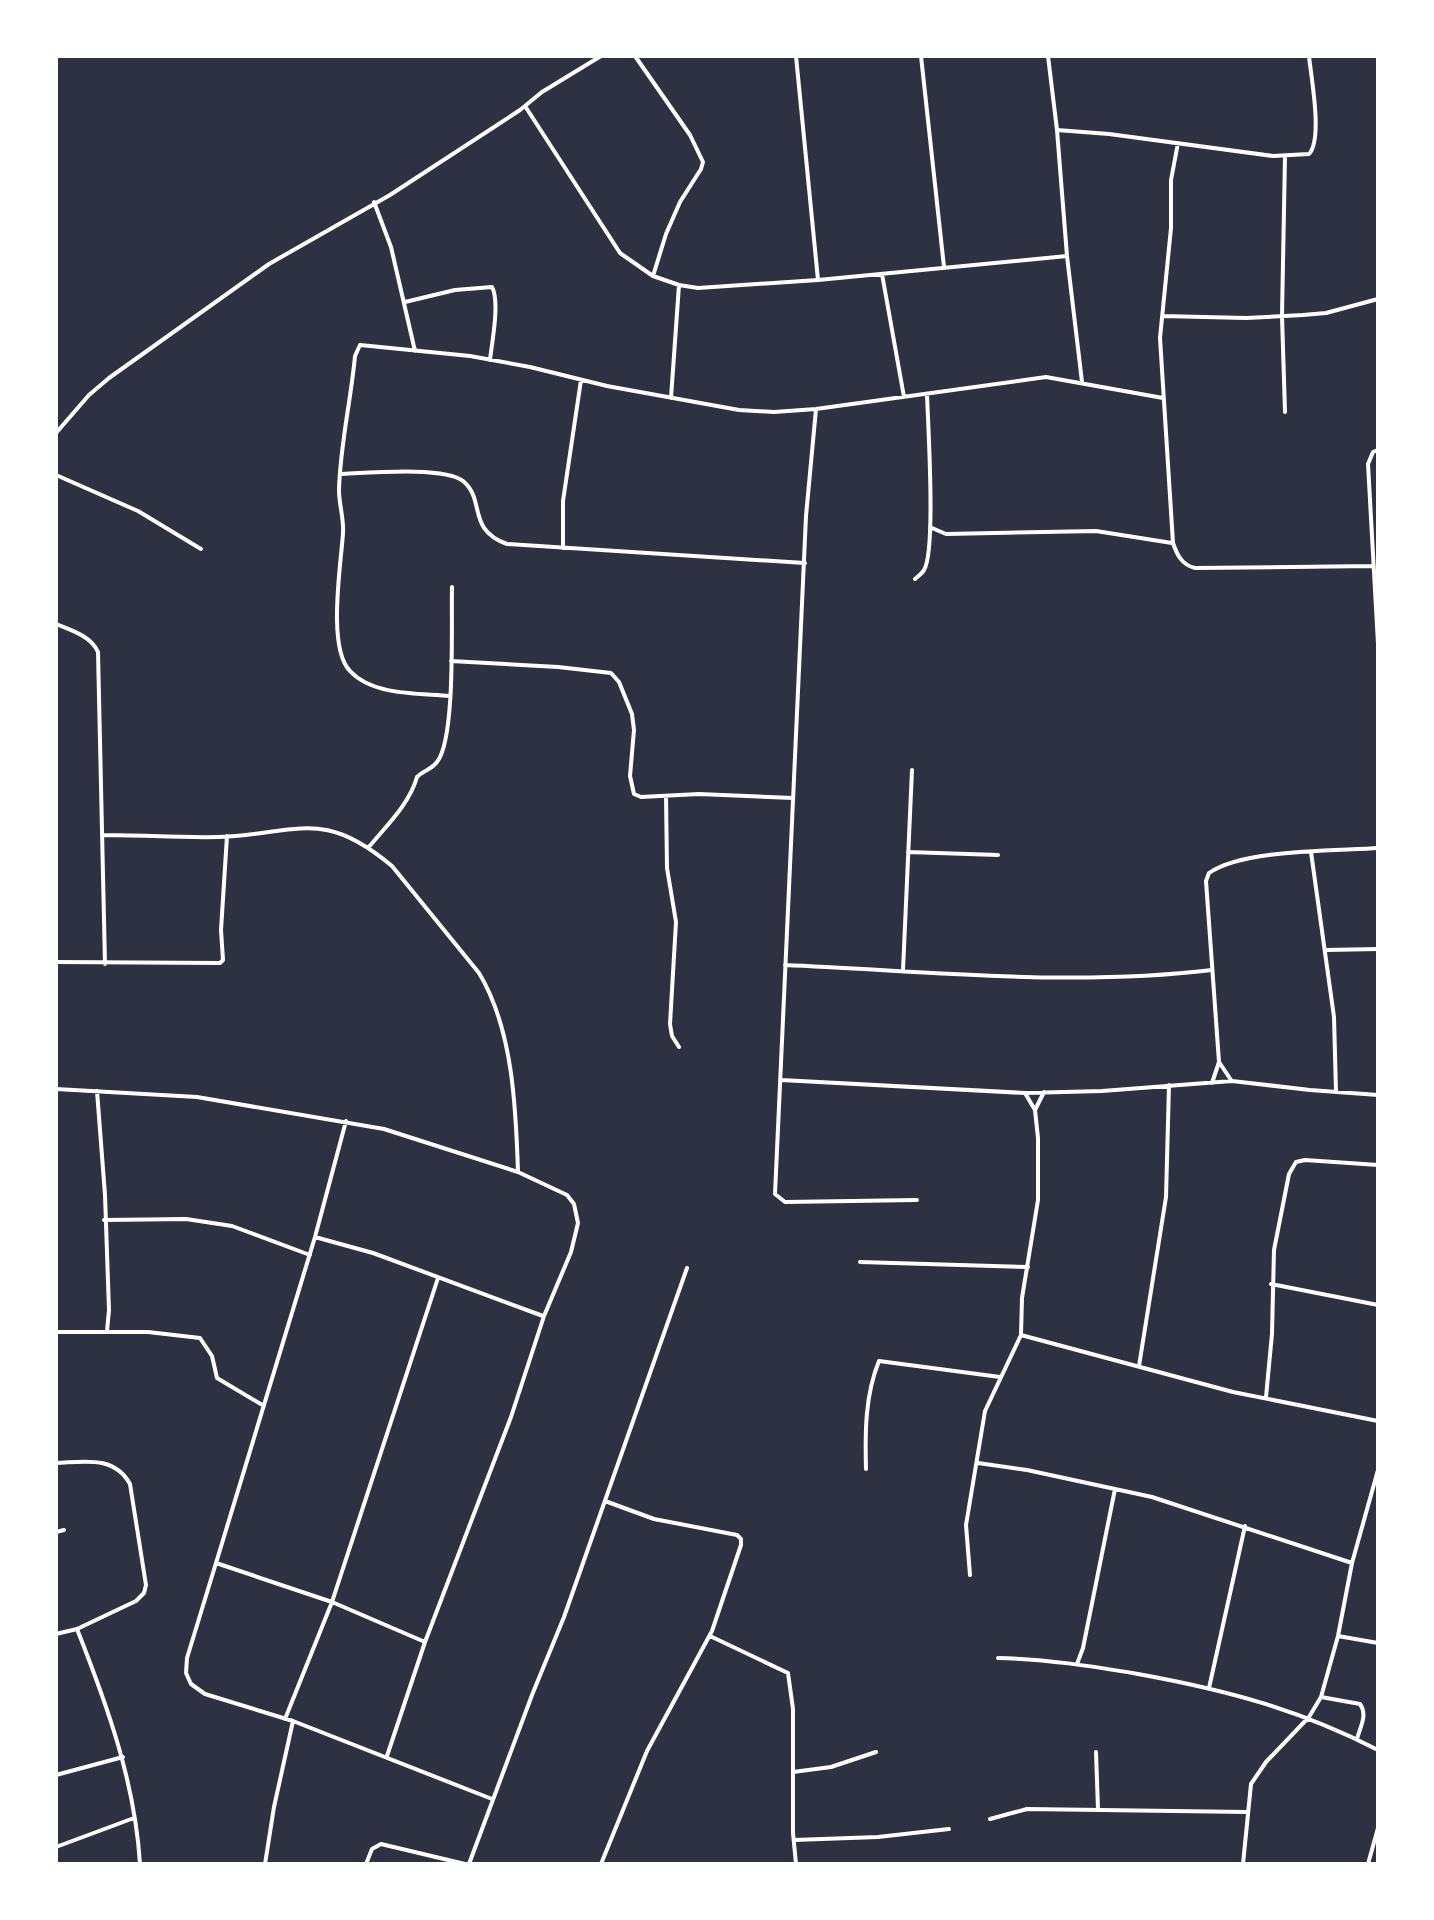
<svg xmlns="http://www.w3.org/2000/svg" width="1434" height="1920" font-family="Jost,sans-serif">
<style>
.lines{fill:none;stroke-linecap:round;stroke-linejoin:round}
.minor{stroke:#fff;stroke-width:4}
</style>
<rect width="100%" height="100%" fill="#2d3142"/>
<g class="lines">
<path class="minor" d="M635,56L690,135L703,162L701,169L680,202L666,234L653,276
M796,56L818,280
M921,56L944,267
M1048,56L1057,130L1067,256L1082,382
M525,106L620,253L653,276L679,285L698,288L818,280L1067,256
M1057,130L1109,134L1273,156L1309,154C1323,139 1311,77 1309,56
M1178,143L1171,180V228L1160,338L1173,543C1177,555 1182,565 1195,568L1373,566
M1285,156L1282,316L1285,412
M374,202L391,247L415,351
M882,274L904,397
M405,302L455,290L492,287C500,302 492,342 490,360
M1162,316L1246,318L1303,315L1326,313L1378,299
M671,398L679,285
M816,409L806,516L775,1194L785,1202L917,1200
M56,433L89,395L109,378L269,264L390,195L520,110L542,92L601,56
M1378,450L1373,452L1368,464L1378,644
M340,474C366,473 445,466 463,481C486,500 466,529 507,544L805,563
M56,475L138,511L201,549
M932,528L946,534L1096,531L1172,543
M563,548V501L581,380
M915,579C918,576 922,574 924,570C936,551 928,426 927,394
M56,624C71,630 91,636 98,652L105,964
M451,661L558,667L611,673L619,682L632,714L634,730L630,776L634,794L641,797L699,794L793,798
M450,696C419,693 373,696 350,671C327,648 341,564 343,533C344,518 339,505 339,490C340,446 351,400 355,356L360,345L470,356L530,367L607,386L739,410L774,412L816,409L1046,377L1163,398
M666,796L667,868L676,922L670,1024L672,1036L679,1047
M103,835C141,835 181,838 219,837C298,834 322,807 392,866L479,973C513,1029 516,1109 518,1172
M368,848C386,826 409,805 417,777C423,771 432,769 437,762C456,738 451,622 452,587
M908,852L998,855
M1311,852L1334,1017L1336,1092
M1326,950L1378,949
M56,962L220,963L223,960L221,930L227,836
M785,965C927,971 1070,987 1212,970
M903,970L912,770
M1219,1062L1231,1080
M781,1080L1025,1093L1102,1091L1232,1081L1310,1090L1378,1095
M1212,1083L1219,1062L1206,881L1209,873C1242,849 1336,851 1378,848
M56,1089L197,1097L384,1129L518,1172L567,1195L574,1204L578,1223L571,1252L544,1316L511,1417L425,1642L387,1756
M97,1091L105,1195L109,1310L107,1331
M1044,1092L1035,1110L1038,1138V1200L1022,1298L1021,1335L1233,1392L1378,1421
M1025,1093L1035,1110
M346,1121L315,1237L216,1563L332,1602L425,1642
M104,1220L186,1219L232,1226L310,1255
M315,1237L373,1253L543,1316
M860,1262L1028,1267
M1271,1284L1378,1305
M56,1332H148L200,1338L212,1356L217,1378L264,1406
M1139,1366L1166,1197L1169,1085
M1266,1397L1272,1334L1274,1250L1289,1174L1296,1162L1305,1160L1378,1165
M56,1463C84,1462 114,1455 130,1484L146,1585L144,1593L136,1601L77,1629L56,1634
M978,1463L1027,1470L1152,1497L1352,1563
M866,1469C865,1433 865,1395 879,1361L1000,1377
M56,1532L64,1530
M216,1563L187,1658L186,1673L191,1684L205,1694L293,1721L492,1799
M970,1575L966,1525L985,1411L1021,1335
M77,1629C107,1705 135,1782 140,1864
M710,1636L788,1673L793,1709V1833L796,1864
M1338,1636L1378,1643
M998,1658C1046,1659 1091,1666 1138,1674C1226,1690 1298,1709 1378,1750
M1077,1664L1083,1648L1115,1489
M1209,1688L1245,1526
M1321,1697L1360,1704C1368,1715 1360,1727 1357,1739
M285,1719L332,1602L438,1278
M1096,1752L1098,1809
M793,1772L831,1767L876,1752
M56,1775L123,1757
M990,1819L1027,1809L1247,1812
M794,1840L878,1837L949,1829
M56,1847L134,1818
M265,1864L274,1807L293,1721
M366,1864L372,1849L381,1844L465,1864
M469,1864L532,1695L564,1617L687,1268
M601,1864L647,1751L712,1631L741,1545V1539L737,1535L654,1519L605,1501
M1243,1864L1251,1784L1266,1762L1309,1717L1321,1697L1338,1636L1352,1563L1378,1470
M1368,1864L1378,1828"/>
</g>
<rect width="1434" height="1920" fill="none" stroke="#ffffff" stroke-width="116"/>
</svg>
